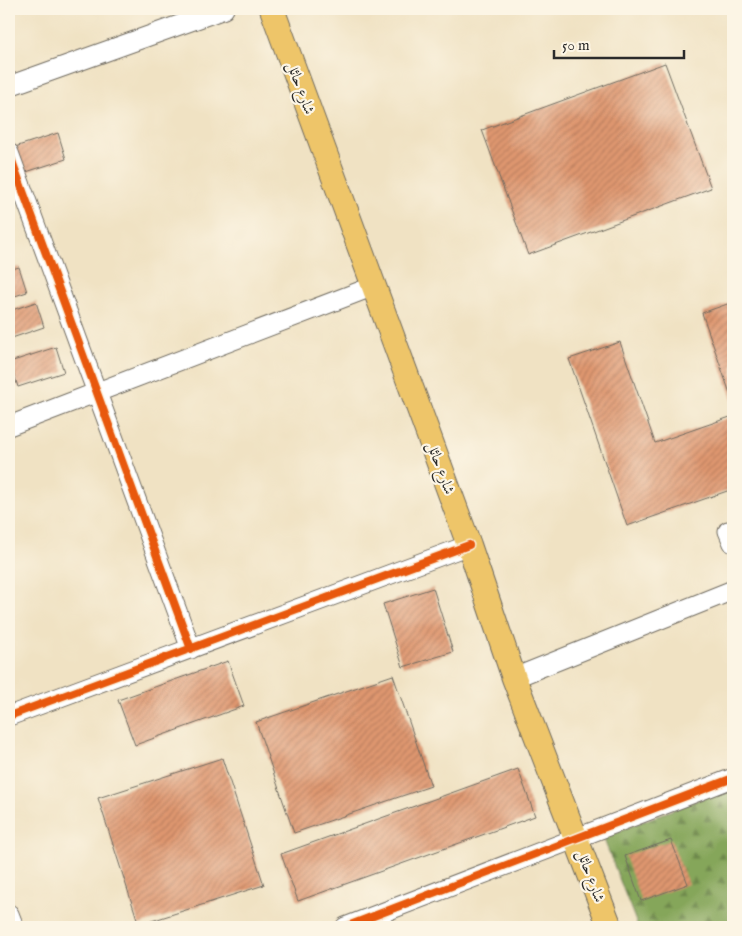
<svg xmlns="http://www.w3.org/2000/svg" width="742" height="936" font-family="'IM FELL English',Amiri,serif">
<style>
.forest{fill:url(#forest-firs);stroke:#586842}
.building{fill:url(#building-hatch)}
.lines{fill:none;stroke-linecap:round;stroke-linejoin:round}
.minor-casing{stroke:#706b60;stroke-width:21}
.major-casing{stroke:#706b60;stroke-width:26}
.minor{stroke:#fff;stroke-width:19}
.major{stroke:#eec569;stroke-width:24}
.cycleway-casing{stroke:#fcf5e5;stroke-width:11}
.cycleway{stroke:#e8590c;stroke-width:8}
.labels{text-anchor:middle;stroke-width:4.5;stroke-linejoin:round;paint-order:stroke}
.street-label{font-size:15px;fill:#2b2b2b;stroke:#fcf5e5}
</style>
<defs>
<pattern id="forest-firs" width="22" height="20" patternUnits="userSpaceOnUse" patternTransform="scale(1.25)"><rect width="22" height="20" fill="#85a65a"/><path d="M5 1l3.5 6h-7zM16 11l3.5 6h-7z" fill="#6d874b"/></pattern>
<pattern id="building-hatch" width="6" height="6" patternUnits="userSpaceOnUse" patternTransform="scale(1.25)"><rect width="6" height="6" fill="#df9770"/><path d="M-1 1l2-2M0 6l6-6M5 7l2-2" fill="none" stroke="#b57b5c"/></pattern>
</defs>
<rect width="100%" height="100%" fill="#fcf5e5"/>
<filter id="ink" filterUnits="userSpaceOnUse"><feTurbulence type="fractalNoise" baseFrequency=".02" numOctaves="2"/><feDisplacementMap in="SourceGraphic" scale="10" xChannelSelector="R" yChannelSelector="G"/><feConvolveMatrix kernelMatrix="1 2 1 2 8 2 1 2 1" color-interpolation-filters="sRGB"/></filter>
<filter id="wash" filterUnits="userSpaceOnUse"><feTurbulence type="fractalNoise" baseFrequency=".0096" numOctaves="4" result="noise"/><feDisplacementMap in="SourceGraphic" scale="20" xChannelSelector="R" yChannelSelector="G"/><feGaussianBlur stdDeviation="1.12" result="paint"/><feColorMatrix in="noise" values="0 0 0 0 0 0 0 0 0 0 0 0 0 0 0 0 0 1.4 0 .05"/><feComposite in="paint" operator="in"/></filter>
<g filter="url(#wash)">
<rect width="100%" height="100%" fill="#f0e2c3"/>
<path class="forest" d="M733,786V927H638L603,837Z"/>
<g id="blocks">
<path class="building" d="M665,63L711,188L528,255L482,130Z
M58,133L66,159L20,174L12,148Z
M19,267L27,292L9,298V270Z
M36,302L44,327L9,339V311Z
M733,302V402L702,313Z
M620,342L655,443L733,416V489L627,526L569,359Z
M56,347L64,372L18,387L10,362Z
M433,588L453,652L403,667L383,604Z
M228,661L244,706L135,745L118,700Z
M393,675L431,786L294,833L256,722Z
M222,758L264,885L139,925L98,798Z
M518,769L535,816L298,901L281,854Z
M671,840L688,884L641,901L625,856Z"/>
</g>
</g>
<g filter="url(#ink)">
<use href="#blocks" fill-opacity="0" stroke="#706b60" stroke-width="1"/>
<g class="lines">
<defs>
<path id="minor" d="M9,86L224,9
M9,153L191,649
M9,426L374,286
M728,531L733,543
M514,678L733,590
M9,716L469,545
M9,914L14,927
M345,927L733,778"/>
<path id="major" d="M272,9L469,545L514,678L610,927"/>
</defs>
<use href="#minor" class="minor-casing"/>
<use href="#major" class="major-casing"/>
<use href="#minor" class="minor"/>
<use href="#major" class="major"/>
<defs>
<path id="cycleway" d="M9,153L191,649
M9,716L469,545
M345,927L733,778"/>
</defs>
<use href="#cycleway" class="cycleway-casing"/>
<use href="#cycleway" class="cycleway"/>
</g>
</g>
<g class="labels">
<g class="street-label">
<text transform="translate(301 88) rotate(70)" y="5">شارع حائل</text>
<text transform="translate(441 468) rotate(70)" y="5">شارع حائل</text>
<text transform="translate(591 876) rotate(70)" y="5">شارع حائل</text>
</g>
</g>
<rect width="742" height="936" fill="none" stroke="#fcf5e5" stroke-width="30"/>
<path d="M554 50v8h130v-8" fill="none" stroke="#2b2b2b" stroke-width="2.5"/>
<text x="562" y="50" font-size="15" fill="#2b2b2b" stroke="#fcf5e5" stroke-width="4" paint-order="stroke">50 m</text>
</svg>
